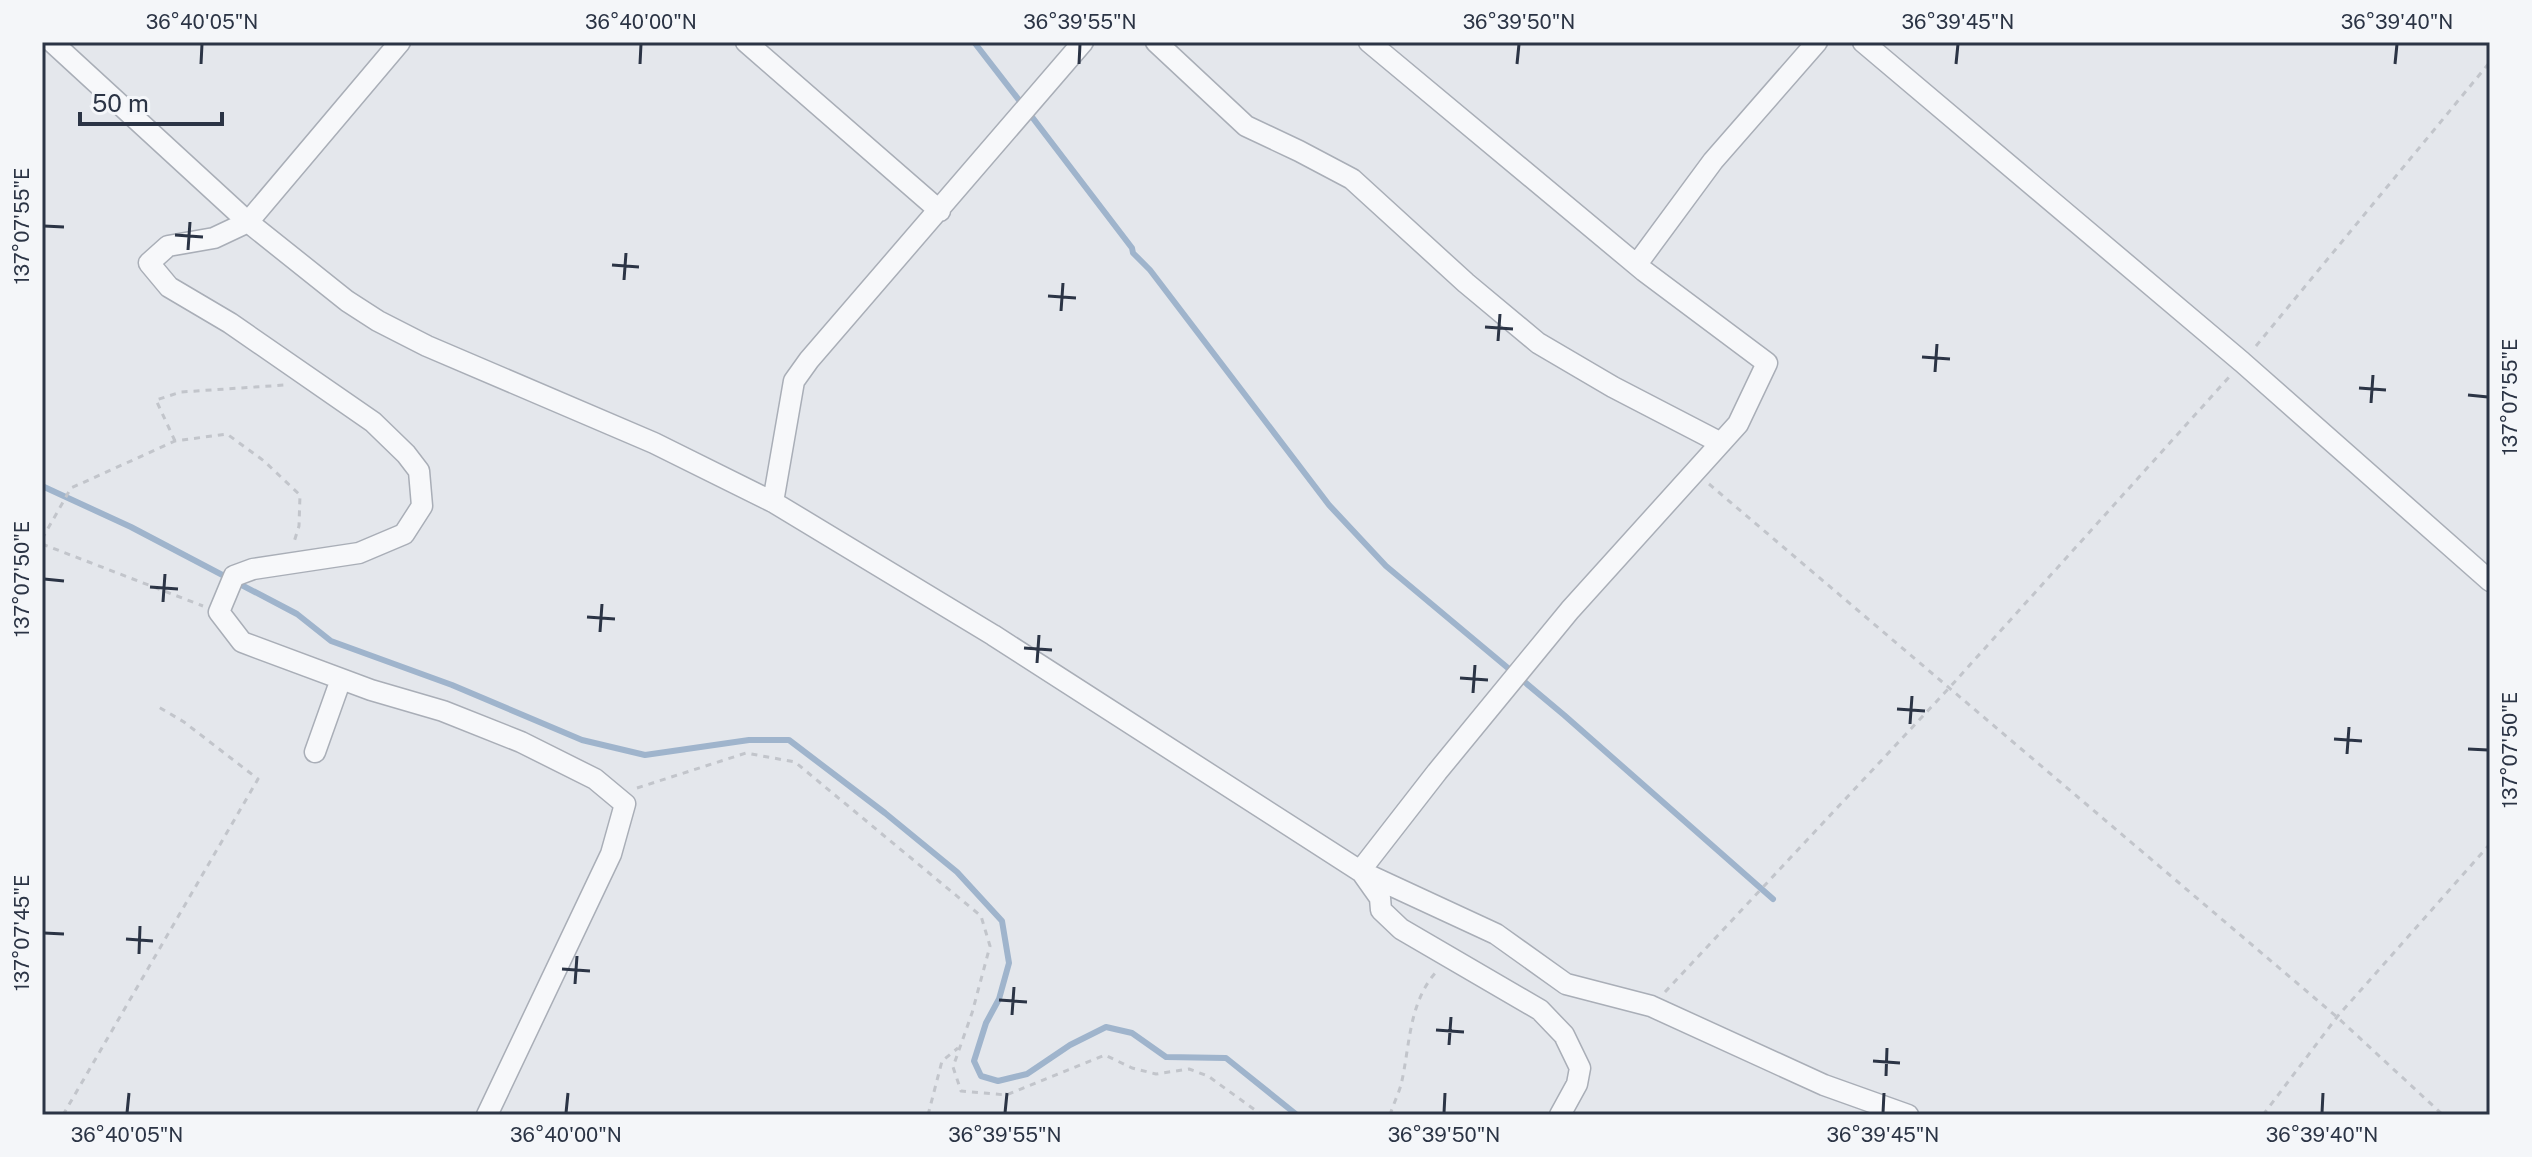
<svg xmlns="http://www.w3.org/2000/svg" width="2532" height="1157" font-family="'Public Sans',sans-serif">
<style>
.lines{fill:none;stroke-linecap:round;stroke-linejoin:round}
.stream{stroke:#9fb4cc;stroke-width:6}
.minor-casing{stroke:#a9aeb7;stroke-width:23}
.path{stroke:#c2c5cb;stroke-width:3;stroke-dasharray:6 6;stroke-linecap:butt}
.minor{stroke:#f7f8fa;stroke-width:20}
.ticks{fill:none;stroke:#2b3445;stroke-width:3}
.neatline{fill:none;stroke:#2b3445;stroke-width:3}
.ticks-label{font-size:20px;text-anchor:middle;fill:#2b3445}
</style>
<rect width="100%" height="100%" fill="#e4e7ec"/>
<g class="lines">
<path class="stream" d="M974,42L1022,104
M1029,113L1132,248L1133,253L1150,270L1329,505L1386,566L1564,715L1773,899
M42,486L131,527L297,614L331,641L452,685L582,740L645,755L749,740H789L885,813L957,872L1002,921L1009,963L999,999L986,1023L974,1061L981,1076L998,1081L1027,1074L1070,1045L1106,1027L1132,1033L1166,1057L1226,1058L1297,1115"/>
<defs>
<path id="minor" d="M52,42L248,222L347,301L378,321L427,346L654,443L773,502L993,635L1360,871L1496,934L1566,984L1651,1006L1824,1085L1908,1115
M400,42L248,222L214,238L168,246L149,263L169,287L230,323L373,422L406,454L419,471L422,506L404,534L359,553L253,569L234,576L219,612L242,642L371,690L443,711L521,742L595,779L625,804L611,854L487,1115
M746,42L940,211
M1156,42L1246,126L1299,151L1352,179L1466,283L1538,343L1613,387L1721,443
M1863,42L2242,362L2490,581
M1637,264L1713,161L1817,42
M773,502L794,381L809,360L1083,42
M315,752L341,679
M1360,871L1437,772L1570,610L1738,424L1767,363L1644,271L1369,42
M1363,874L1380,898L1381,910L1401,929L1540,1010L1564,1035L1580,1068L1577,1084L1560,1115"/>
</defs>
<use href="#minor" class="minor-casing"/>
<path class="path" d="M2256,346L2490,62
M175,441L156,400L181,392L285,385
M42,449V453
M1709,484L2337,1017L2443,1115
M42,539L71,488L175,441L227,434L264,461L300,495L299,526L294,542
M42,544L203,606
M637,788L746,753L795,762L981,916L990,946L972,1013L953,1067L961,1091L1006,1095L1105,1055L1132,1068L1156,1074L1189,1069L1208,1076L1262,1115
M1665,992L1950,687L2230,376
M63,1115L258,779L184,722L157,706
M928,1115L942,1061L958,1048
M1390,1115C1393,1105 1398,1095 1401,1085C1410,1047 1408,1004 1436,972
M2263,1115L2337,1017L2490,844"/>
<use href="#minor" class="minor"/>
</g>
<path class="ticks" d="M201,64L202,44M640,64L641,44M1079,64L1080,44M1517,64L1519,44M1956,64L1958,44M2395,64L2397,44M44,226L64,227M175,235L203,237M188,250L190,222M612,265L639,267M624,280L626,253M1048,296L1076,298M1061,311L1063,283M1485,327L1513,329M1498,341L1500,314M1922,357L1950,359M1935,372L1937,344M2359,388L2386,390M2468,395L2488,397M2371,403L2373,375M44,579L64,581M150,587L178,589M163,602L165,574M587,617L615,619M600,632L602,604M1024,648L1052,650M1037,663L1039,635M1460,678L1488,680M1473,693L1475,665M1897,709L1925,711M1910,724L1912,696M2334,739L2362,741M2468,749L2488,750M2347,754L2349,727M44,933L64,934M126,939L153,941M139,954L140,926M562,969L590,971M575,984L577,956M999,1000L1027,1002M1012,1015L1014,987M1436,1030L1464,1032M1449,1045L1451,1017M1873,1061L1900,1063M1886,1076L1887,1048M127,1113L129,1093M566,1113L568,1093M1005,1113L1007,1093M1444,1113L1445,1093M1883,1113L1884,1093M2322,1113L2323,1093"/>
<rect width="2532" height="1157" fill="none" stroke="#f4f6f9" stroke-width="88"/>
<path d="M80 112v12h142v-12" fill="none" stroke="#2b3445" stroke-width="4"/>
<text x="92" y="112" font-size="24" fill="#2b3445" stroke="#f4f6f9" stroke-width="6" paint-order="stroke">50 m</text>
<rect x="44" y="44" width="2444" height="1069" class="neatline"/>
<g class="ticks-label">
<text x="202" y="29">36°40'05"N</text>
<text x="641" y="29">36°40'00"N</text>
<text x="1080" y="29">36°39'55"N</text>
<text x="1519" y="29">36°39'50"N</text>
<text x="1958" y="29">36°39'45"N</text>
<text x="2397" y="29">36°39'40"N</text>
<text transform="translate(22 226) rotate(-90)" y="7">137°07'55"E</text>
<text transform="translate(2510 397) rotate(-90)" y="7">137°07'55"E</text>
<text transform="translate(22 579) rotate(-90)" y="7">137°07'50"E</text>
<text transform="translate(2510 750) rotate(-90)" y="7">137°07'50"E</text>
<text transform="translate(22 933) rotate(-90)" y="7">137°07'45"E</text>
<text x="127" y="1142">36°40'05"N</text>
<text x="566" y="1142">36°40'00"N</text>
<text x="1005" y="1142">36°39'55"N</text>
<text x="1444" y="1142">36°39'50"N</text>
<text x="1883" y="1142">36°39'45"N</text>
<text x="2322" y="1142">36°39'40"N</text>
</g>
</svg>
